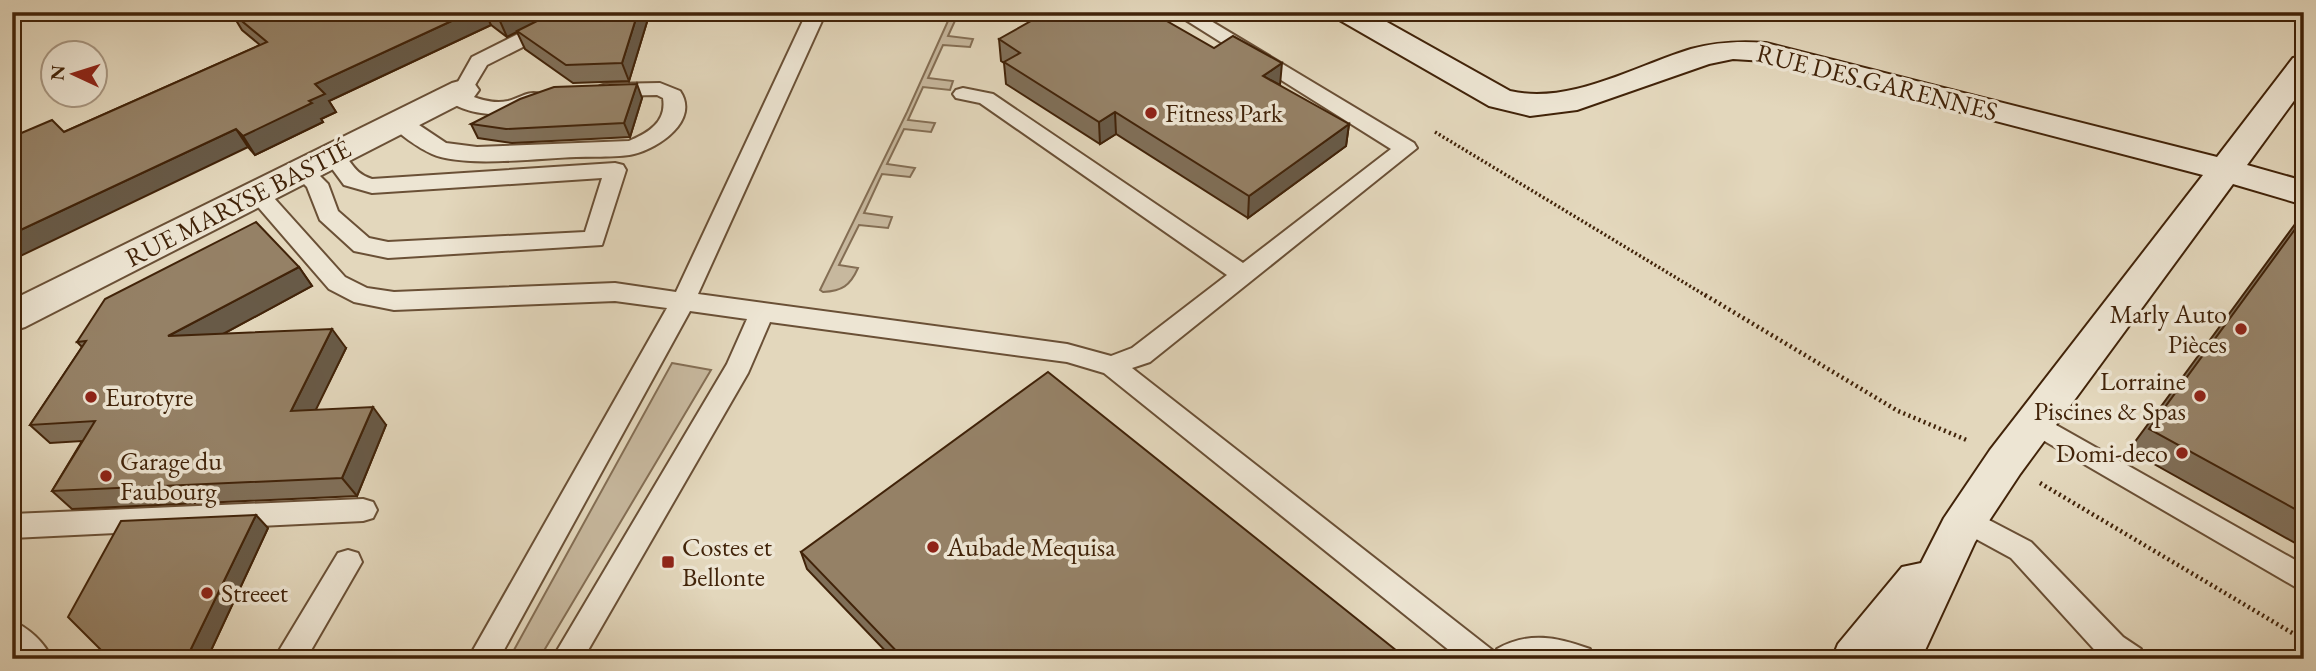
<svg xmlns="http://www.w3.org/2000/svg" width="2316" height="671" font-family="'EB Garamond',serif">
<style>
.green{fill:#c7b89e;stroke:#846e54;stroke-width:2}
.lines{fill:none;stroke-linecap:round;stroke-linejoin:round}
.lane-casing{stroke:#6a5036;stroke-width:4}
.street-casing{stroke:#6a5036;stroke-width:4}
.secondary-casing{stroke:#412309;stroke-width:4}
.path-far1{stroke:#412309;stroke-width:3.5;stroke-dasharray:2 2.5;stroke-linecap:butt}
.path{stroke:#412309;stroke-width:4.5;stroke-dasharray:2 3.5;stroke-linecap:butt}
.lane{fill:#ede5d3;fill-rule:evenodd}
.street{fill:#ede5d3;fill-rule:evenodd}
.secondary{fill:#ede5d3;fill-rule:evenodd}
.wall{fill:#806f58;stroke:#412309;stroke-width:2}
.shaded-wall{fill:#685a47;stroke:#412309;stroke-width:2}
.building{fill:#958166;stroke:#412309;stroke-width:2}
.poi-dot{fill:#8f2418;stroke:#ede5d3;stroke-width:2.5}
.labels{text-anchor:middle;stroke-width:7;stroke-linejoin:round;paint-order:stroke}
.street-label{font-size:26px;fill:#412309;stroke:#ede5d3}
.poi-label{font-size:26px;fill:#412309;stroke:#ede5d3;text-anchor:start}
</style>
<rect width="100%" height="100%" fill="#e3d7bc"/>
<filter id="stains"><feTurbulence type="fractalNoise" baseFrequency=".00286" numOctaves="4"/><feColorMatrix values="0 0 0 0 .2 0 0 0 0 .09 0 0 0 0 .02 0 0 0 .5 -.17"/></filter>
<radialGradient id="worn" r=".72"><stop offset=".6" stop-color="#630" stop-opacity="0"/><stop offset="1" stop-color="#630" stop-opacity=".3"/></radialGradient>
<path class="green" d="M952,12H959L948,36L973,39L970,47L943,45L928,78L953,81L950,90L923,87L908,120L935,123L931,132L904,129L887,164L915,168L910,177L882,174L864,213L892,217L888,228L859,225L839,265L858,268C850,286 842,291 823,292L820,290L907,112Z
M672,363L711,370L539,659H509Z"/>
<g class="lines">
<defs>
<path id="lane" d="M562,12H586L584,16L487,65L469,95C481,100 494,104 508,101C520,98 528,90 540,94L543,98C526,122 460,118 443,95L446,91L454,89L472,57Z
M807,12H826L698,294L1067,344L1111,356L1132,348L1227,275L980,103L956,98L953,94L956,90L963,88L993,94L1243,263L1391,149L1173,12H1196L1414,143L1417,148L1150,362L1132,368L1496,653L1497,649C1529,631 1557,637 1590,649L1594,659H1460L1104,373L1067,362L770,322L748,373L583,659H552L727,364L747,319L690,311L499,659H468L667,308L615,301L394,310L354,302L329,289L246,193L249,188L257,186L265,188L345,277L367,288L394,292L615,283L676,292Z
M660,83L680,91C700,120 659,148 634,154C616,158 595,156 576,157C540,158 463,168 432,154C419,148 397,134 390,122L393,117H407L446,143L477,147L629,141C648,133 667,122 663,98L657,95L607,96L600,94L597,90L600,86L607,84Z
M333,148C351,153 349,172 372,179L615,163L623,165L626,170L602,245L388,258L354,251L320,220L307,187L291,171L294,166H310L328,184L338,211L369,238L388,242L585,232L602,178L372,193L344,185L322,155L325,150Z
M2033,412L2304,565V592L2024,429L2020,422L2024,415Z
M363,499L373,502L377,510L373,518L363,521L12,538V514Z
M1966,508L2031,542L2123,637L2141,649L2145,659L2101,657L2011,558L1956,528L1952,520L1956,512Z
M348,550L358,553L362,562L306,659H274L338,553Z
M12,621C28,627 45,643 52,659H17L12,654Z"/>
<path id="street" d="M463,80L474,83L479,90L474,97L25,327L12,331V300L452,83Z"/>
<path id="secondary" d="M1332,12H1369L1510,91C1570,105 1635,66 1691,49C1717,42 1740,41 1766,43L2217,157L2293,58L2304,56V87L2247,165L2304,181V205L2233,184L2020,474L1975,542L1921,659H1832L1838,644L1902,567L1921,563L1944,518L1990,450L2203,175L1765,61L1733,59L1709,64L1577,110L1530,116L1489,106L1336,18Z"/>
</defs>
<use href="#lane" class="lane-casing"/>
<use href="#street" class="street-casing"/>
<use href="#secondary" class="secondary-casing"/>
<path class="path-far1" d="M1435,132L1708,297"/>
<path class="path" d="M1705,295L1898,411L1969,441
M2040,483L2304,640"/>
<use href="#lane" class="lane"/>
<use href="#street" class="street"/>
<use href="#secondary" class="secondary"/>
</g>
<path class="wall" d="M231,12H650L629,81L573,83L525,49L517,32L507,37L491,25L329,101L336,112L321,119L323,122L255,155L248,147L64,132L260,45L242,30Z
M999,39L1349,124L1346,146L1248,218L1116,134L1100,144L1006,84L1004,63L1001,61Z
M642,98L630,137L512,143L478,138L471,124Z
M2304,212V548L2129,450Z
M299,267L312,286L223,334L346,348L315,410L386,425L357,496L72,509L52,491L82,441L50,443L30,425L82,347L77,342Z
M268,528L207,659H110Z
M801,552L1407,659H893L807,569Z"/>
<path class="shaded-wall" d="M471,12H485L491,25L329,101L336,112L321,119L323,122L255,155L243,136L315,84Z
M512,12H556L507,37L499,19Z
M638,12H650L629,81L622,63Z
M1282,63L1280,85L1263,76Z
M637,84L642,98L630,137L624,123Z
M1115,112L1116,134L1100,144L1099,122Z
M1349,124L1346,146L1248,218L1249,196Z
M236,129L248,147L12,260V234Z
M299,267L312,286L184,355L168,336Z
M332,329L346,348L306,430L291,411Z
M373,407L386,425L357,496L342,478Z
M256,515L268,528L207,659H193L188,655Z"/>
<path class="building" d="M231,12H471L315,84L325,94L309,101L312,103L243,136L236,129L12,234V137L52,120L64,132L267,42Z
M490,12H512L499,19Z
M555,12H638L622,63L566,65L517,31Z
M1047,12H1151L1214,48L1233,36L1282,63L1263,76L1349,124L1249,196L1115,112L1099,122L1004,62L1020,53L999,39Z
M637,84L624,123L506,129L471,124L520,99L554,87Z
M2304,217V514L2149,429Z
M256,222L299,267L168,336L332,329L291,411L373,407L342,478L52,491L95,421L30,425L86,341L77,342L105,299Z
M1048,372L1407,659H904L801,552Z
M256,515L188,655L110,659L68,617L121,521Z"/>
<g class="poi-dot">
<circle cx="1151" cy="113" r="7"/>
<circle cx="2241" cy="329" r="7"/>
<circle cx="2200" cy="396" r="7"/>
<circle cx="91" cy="397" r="7"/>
<circle cx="2182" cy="453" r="7"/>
<circle cx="106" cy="476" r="7"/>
<circle cx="933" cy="547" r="7"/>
<rect x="661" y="555" width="14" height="14" rx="3.5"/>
<circle cx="207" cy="593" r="7"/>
</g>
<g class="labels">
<g class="street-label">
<text transform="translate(1877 82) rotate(14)" y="9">RUE DES GARENNES</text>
<text transform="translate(238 203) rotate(-27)" y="9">RUE MARYSE BASTIÉ</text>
</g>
<g class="poi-label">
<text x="1165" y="122">Fitness Park</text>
<text x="2227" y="323" text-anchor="end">Marly Auto<tspan x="2227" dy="30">Pièces</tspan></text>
<text x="2186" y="390" text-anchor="end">Lorraine<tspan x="2186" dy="30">Piscines &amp; Spas</tspan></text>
<text x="105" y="406">Eurotyre</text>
<text x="2168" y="462" text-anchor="end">Domi-deco</text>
<text x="120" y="470">Garage du<tspan x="120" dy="30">Faubourg</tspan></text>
<text x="682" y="556">Costes et<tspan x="682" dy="30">Bellonte</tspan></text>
<text x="947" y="556">Aubade Mequisa</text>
<text x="221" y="602">Streeet</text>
</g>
</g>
<rect width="2316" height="671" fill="none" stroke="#e3d7bc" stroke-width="42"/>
<rect x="14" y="14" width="2288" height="643" fill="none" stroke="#412309" stroke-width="3.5"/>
<rect x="21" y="21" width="2274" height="629" fill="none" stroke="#412309" stroke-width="2"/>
<g transform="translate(74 74) rotate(274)"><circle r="33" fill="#ede5d3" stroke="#a89782" stroke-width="2"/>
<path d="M0-5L12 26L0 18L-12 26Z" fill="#8f2418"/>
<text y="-10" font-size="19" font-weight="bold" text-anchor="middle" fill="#412309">N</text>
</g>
<rect width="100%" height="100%" filter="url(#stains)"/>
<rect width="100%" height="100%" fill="url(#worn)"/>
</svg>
